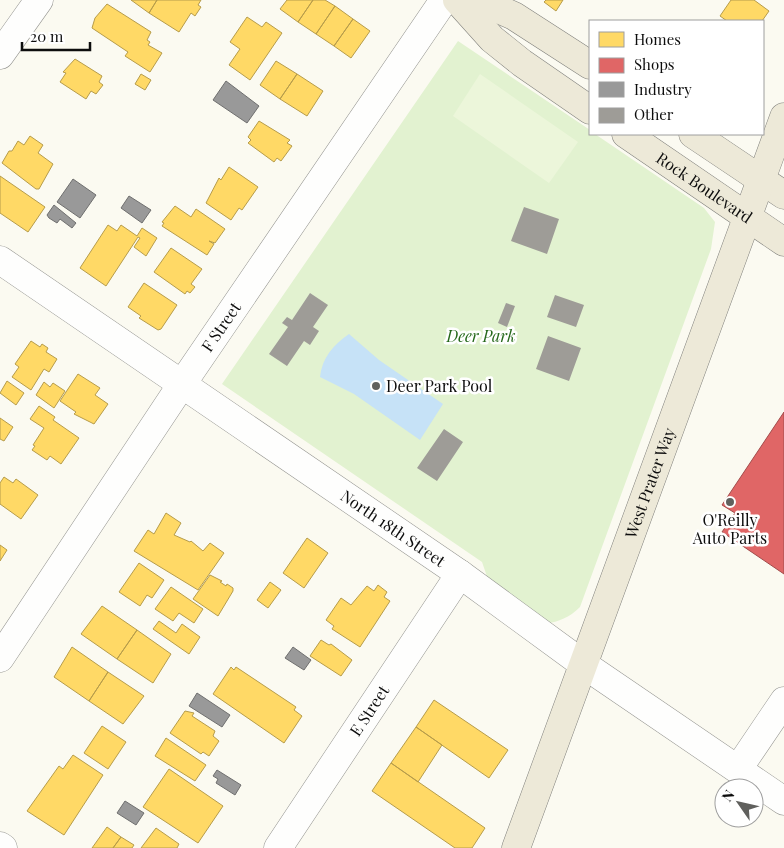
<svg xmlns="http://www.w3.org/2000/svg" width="784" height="848" font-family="'Playfair Display',serif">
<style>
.green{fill:#e2f2d0}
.pitch{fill:#ecf6da}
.water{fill:#c6e2f7}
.homes{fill:#ffd966;stroke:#b69c4b}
.shops{fill:#e06666;stroke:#a14b4b}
.industry{fill:#999;stroke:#6f6f6f}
.building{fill:#9e9c97}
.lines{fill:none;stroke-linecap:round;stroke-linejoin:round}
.minor-casing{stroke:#949490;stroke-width:29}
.major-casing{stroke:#81817d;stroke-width:29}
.minor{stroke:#fefefd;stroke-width:28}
.major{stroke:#ede9d8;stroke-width:28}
.poi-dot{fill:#60605d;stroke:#fff;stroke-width:2}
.labels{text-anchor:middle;stroke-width:5;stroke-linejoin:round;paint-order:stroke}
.street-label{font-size:16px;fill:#0d0d0d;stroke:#fff}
.park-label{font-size:16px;font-style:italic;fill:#25681a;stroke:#fff}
.poi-label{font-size:16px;fill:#0d0d0d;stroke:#fff;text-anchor:start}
</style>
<rect width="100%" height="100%" fill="#fbfaf1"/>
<path class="green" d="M458,41L590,130V134H595L704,208L715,222L711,249L580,607C569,618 559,621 546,624L492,591L482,562L222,384Z"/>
<path class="pitch" d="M480,74L578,142L549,183L453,116Z"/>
<path class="water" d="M349,334L379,360L443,404L420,440L354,394L320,377C322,358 333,345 349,334Z"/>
<path class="homes" d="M131,0H157L149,13Z
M157,0H201L198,5L201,7L195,16L191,13L179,32L149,13Z
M287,0H313L298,22L280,9Z
M313,0H325L335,6L316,34L298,22Z
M546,0H563L556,11L544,2Z
M731,0H754L769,11L762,21H727L720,16Z
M107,4L151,32L147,40L150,42L148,45L162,53L150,72L125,56L128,52L92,28L95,18Z
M335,6L353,19L334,46L316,34Z
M247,17L262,27L266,22L282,33L250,80L229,65L240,49L230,42Z
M353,19L370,31L351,58L334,46Z
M75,59L102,76L99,82L103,85L96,94L91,91L86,99L60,82L66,73L63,72Z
M276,61L297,74L280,99L260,85Z
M141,74L151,80L145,90L135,84Z
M297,74L323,91L307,116L280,99Z
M259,121L290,140L287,143L292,146L281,161L277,158L274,162L248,143L251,140L248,137Z
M30,136L43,145L38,153L53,164L39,189H36L2,163L9,151H12L18,141L24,145Z
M229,167L258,187L242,210L239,208L231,220L206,203L219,178L221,180Z
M0,176L45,207L28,232L0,213Z
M175,206L191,217L196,209L225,229L215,243L209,241L214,244L207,255L162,226L164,223L162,222Z
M108,225L117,231L121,225L137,236L142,228L157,238L146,256L134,247L140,238L138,237L106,286L80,268Z
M171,248L202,269L191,284L195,287L190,293L187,291L185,294L154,272Z
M144,283L177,305L161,329L158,330L139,318L141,316L128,307Z
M31,341L40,347L42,344L48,348L46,352L57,359L49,372L44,369L31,390L12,377L19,367L15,364Z
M78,374L100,388L95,395L108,404L94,424L74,414L76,412L60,401Z
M7,381L24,393L16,405L0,393Z
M44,382L50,387L53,383L65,391L54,408L36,395Z
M39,406L55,417L53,420L79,438L61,464L50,456L47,460L32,450L35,446L33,445L44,428L30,419Z
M0,418L13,427L4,441L0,439Z
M4,477L13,483L16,479L38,495L21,519L0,504V483Z
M166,513L181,523L174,535L190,542L191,541L203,551L210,543L224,553L198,590L134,551L148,530L154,534Z
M307,538L328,553L304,588L283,573Z
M0,545L7,550L0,561Z
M139,563L164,580L152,598L147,595L140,606L119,592Z
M210,575L222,581L220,582L226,586L227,584L233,588V591L218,616L193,599Z
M270,582L281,590L268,608L257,600Z
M378,585L387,592L384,597L390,601L360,647L332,629L334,626L326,620L341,598L351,605L367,586L374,591Z
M171,587L203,609L194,623L179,613L173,621L155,609Z
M102,606L137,630L117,659L81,634Z
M159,621L176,633L182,624L200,637L189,654L153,629Z
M137,630L171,654L153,683L117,659Z
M321,640L329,645L331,644L352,660L341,676L310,656Z
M72,647L108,672L89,701L54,677Z
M231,667L234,670L236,667L296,707L294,710L302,716L284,743L213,694Z
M108,672L144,696L123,724L89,701Z
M434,700L508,750L489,778L416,727Z
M185,711L194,713L192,716L215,731L213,736L219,741L209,756L203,752L201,754L170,733Z
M102,726L126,742L108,769L84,753Z
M416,727L442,745L418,782L391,763Z
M166,738L206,765L195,781L155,756Z
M73,755L103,775L64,835L27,811L59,766L63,769Z
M391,763L485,828L472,848H455L372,791Z
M169,769L223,806L198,843L143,807Z
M107,827L121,837L113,848H92Z
M156,828L179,844L177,848H141Z
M121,837L134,845L132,848H113Z"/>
<path class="shops" d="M784,412V574L722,532L735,513L722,505Z"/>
<path class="industry" d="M226,81L259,106L247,123L213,100Z
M73,179L96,195L80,218L57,202Z
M129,196L151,210L142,223L121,208Z
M54,205L76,223L72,228L60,219L57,223L49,218L47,215Z
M293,647L311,660L304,670L285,658Z
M197,693L230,715L222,727L189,706Z
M217,770L241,785L235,795L216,783L218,779L213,776Z
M125,801L144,813L136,825L117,813Z"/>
<path class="building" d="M524,207L559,219L547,254L511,241Z
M310,293L328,305L313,327L319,331L310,345L304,341L287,366L269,354L288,327L282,323L287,317L292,320Z
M555,295L584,305L576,327L547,317Z
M506,303L515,306L507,327L498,323Z
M548,336L581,348L569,381L536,369Z
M444,429L463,442L437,481L417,468Z"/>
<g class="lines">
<defs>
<g id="minor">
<path d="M0,55L39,0"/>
<path id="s1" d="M0,260L460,574L583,664L784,801"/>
<path id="s2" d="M0,658L182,384L444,0"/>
<path d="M738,769L784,701"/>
<path d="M0,846L3,848"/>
<path id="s3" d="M278,848L460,574"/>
</g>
<g id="major">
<path d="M457,0L492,39L522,63L590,110"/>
<path d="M478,0L514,16L590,65"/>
<path id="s4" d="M626,134L784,242"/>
<path d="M693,134L784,195"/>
<path id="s5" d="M516,848L784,117"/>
</g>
</defs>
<use href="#minor" class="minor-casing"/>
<use href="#major" class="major-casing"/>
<use href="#minor" class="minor"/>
<use href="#major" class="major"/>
</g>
<g class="poi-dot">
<circle cx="376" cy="386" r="5"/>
<circle cx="730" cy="502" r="5"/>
</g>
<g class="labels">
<g class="street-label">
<text dy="6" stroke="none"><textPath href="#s4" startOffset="95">Rock Boulevard</textPath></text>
<text dy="6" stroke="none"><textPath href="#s2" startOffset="398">F Street</textPath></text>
<text dy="6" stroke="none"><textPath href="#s5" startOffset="389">West Prater Way</textPath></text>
<text dy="6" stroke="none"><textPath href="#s1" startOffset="476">North 18th Street</textPath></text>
<text dy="6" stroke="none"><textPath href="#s3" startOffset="165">E Street</textPath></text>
</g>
<g class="park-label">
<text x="481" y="342">Deer Park</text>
</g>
<g class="poi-label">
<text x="386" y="392">Deer Park Pool</text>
<text x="730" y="526" text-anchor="middle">O'Reilly<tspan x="730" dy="18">Auto Parts</tspan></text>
</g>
</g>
<rect x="589" y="20" width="175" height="115" fill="#ffffff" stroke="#9e9e9e"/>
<rect x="599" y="32" width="25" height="15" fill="#ffd966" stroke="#9e9e9e"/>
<text x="634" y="45" font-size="15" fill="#0d0d0d">Homes</text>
<rect x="599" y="58" width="25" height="15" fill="#e06666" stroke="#9e9e9e"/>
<text x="634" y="70" font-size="15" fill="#0d0d0d">Shops</text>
<rect x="599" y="82" width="25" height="15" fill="#999999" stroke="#9e9e9e"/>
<text x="634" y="95" font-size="15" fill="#0d0d0d">Industry</text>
<rect x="599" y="108" width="25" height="15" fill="#9e9c97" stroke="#9e9e9e"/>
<text x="634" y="120" font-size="15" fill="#0d0d0d">Other</text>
<g transform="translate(739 803) rotate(304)"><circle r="24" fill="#ffffff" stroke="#9e9e9e"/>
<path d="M0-4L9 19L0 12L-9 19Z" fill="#60605d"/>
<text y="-8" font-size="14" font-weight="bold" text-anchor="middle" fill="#0d0d0d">N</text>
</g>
<path d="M22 42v8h68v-8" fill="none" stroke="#0d0d0d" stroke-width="2.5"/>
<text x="30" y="42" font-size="15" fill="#0d0d0d" stroke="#ffffff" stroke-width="4" paint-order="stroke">20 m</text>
</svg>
